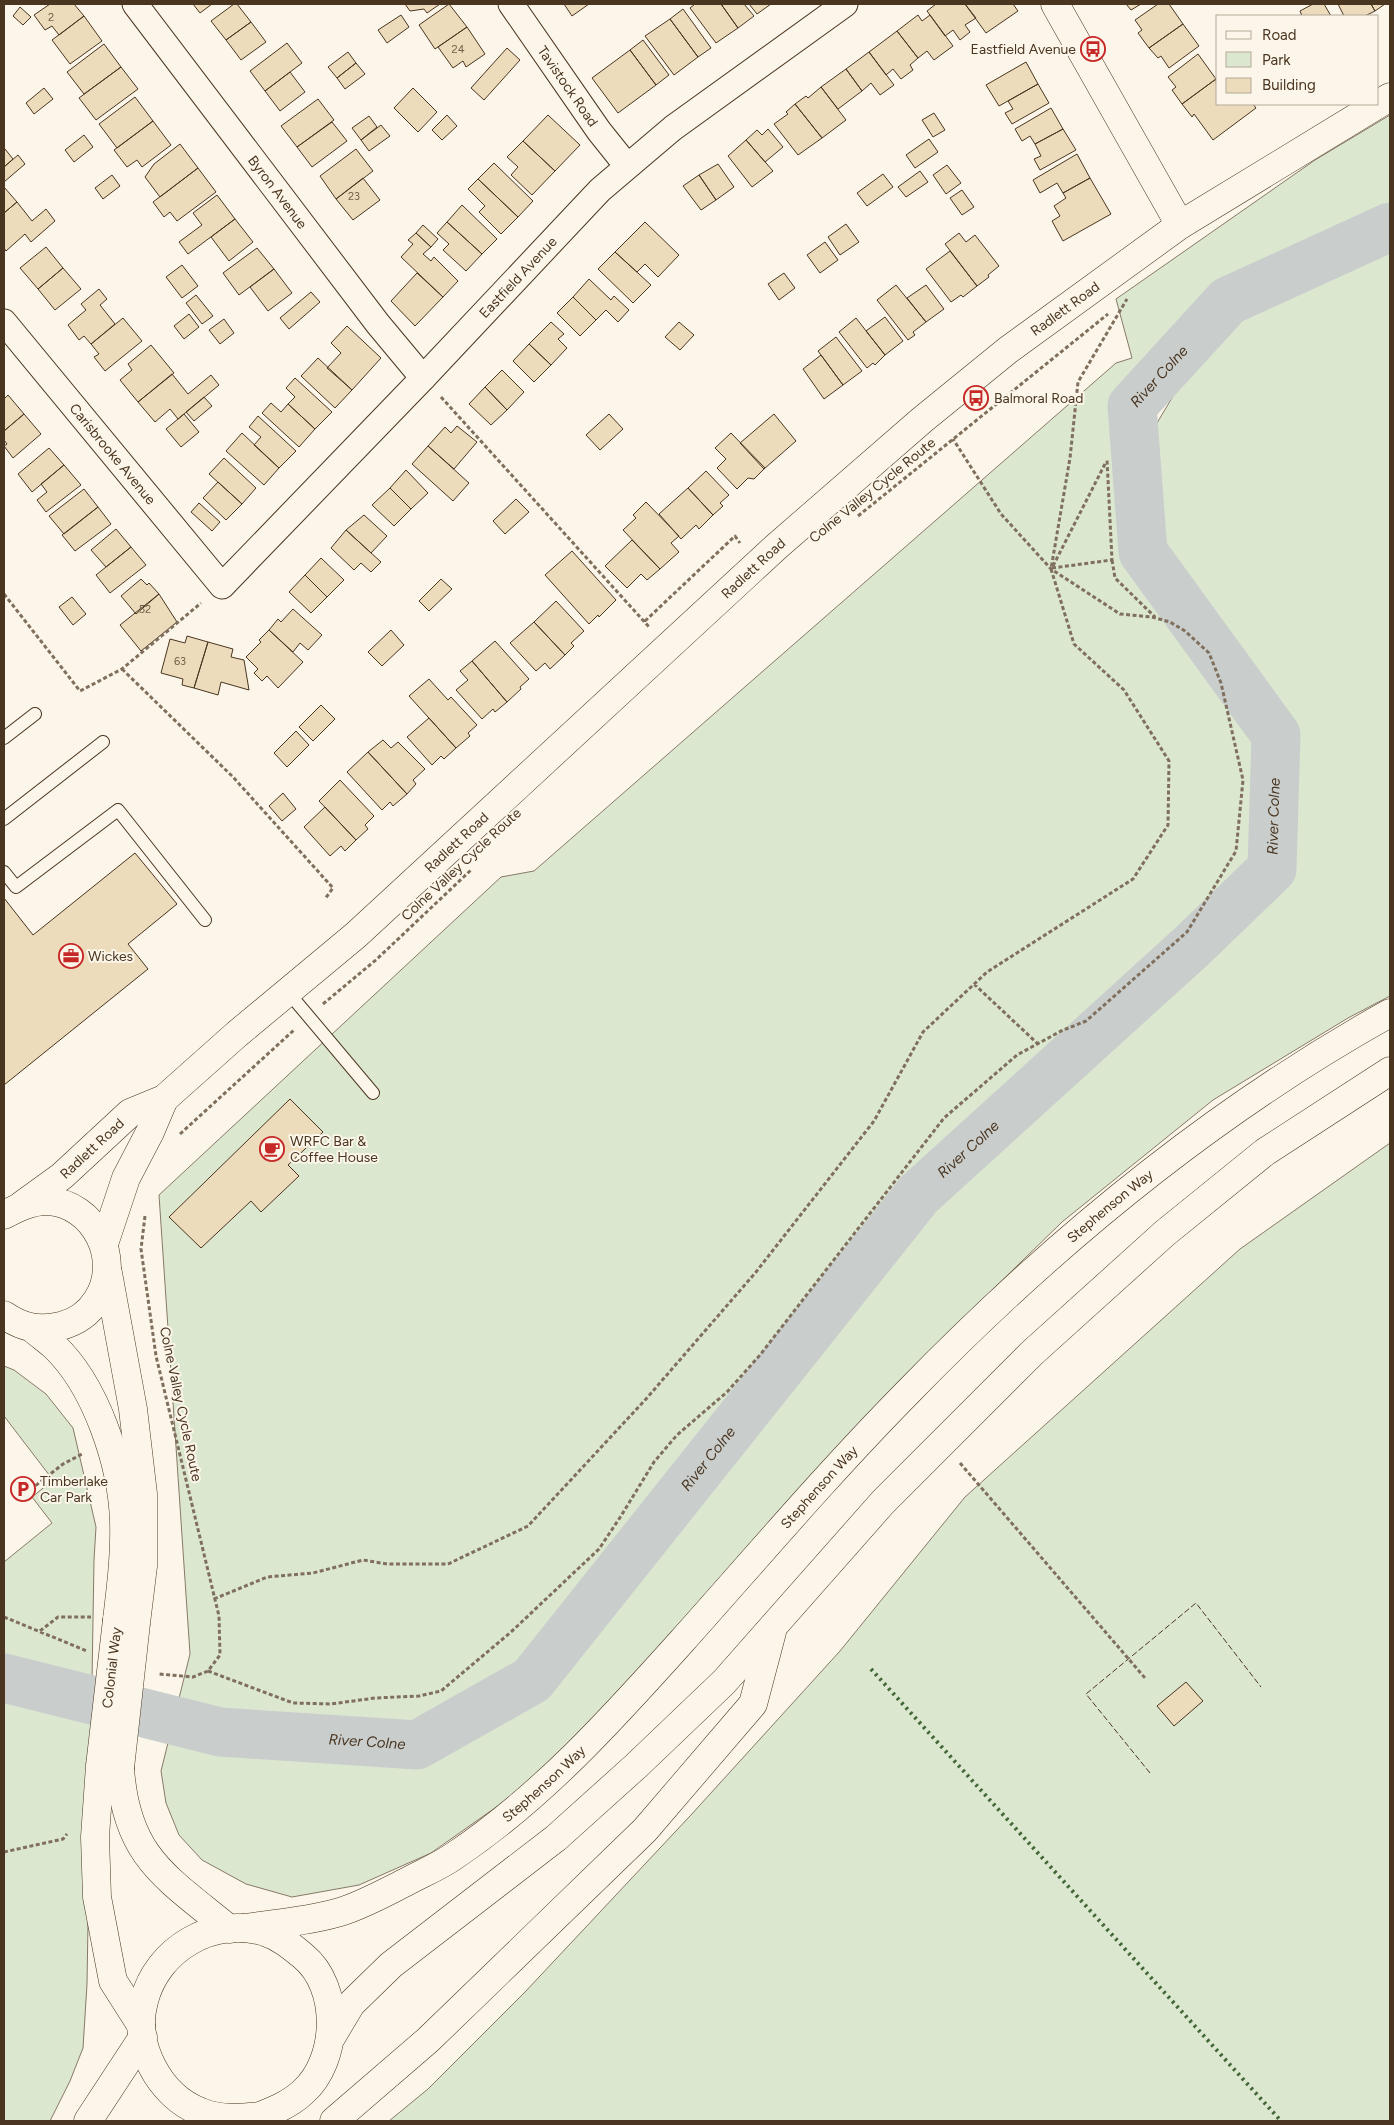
<svg xmlns="http://www.w3.org/2000/svg" width="1394" height="2125" font-family="Figtree,sans-serif">
<style>
.green{fill:#dce7d0;stroke:#887966}
.lines{fill:none;stroke-linecap:round;stroke-linejoin:round}
.river{stroke:#c9cecd;stroke-width:49}
.building{fill:#ecdcbc;stroke:#4a3520}
.service-casing{stroke:#4a3520;stroke-width:14}
.minor-casing{stroke:#4a3520;stroke-width:27}
.tertiary-casing{stroke:#4a3520;stroke-width:29}
.primary-casing{stroke:#4a3520;stroke-width:29}
.path{stroke:#7f6f5c;stroke-width:3;stroke-dasharray:4 2.5;stroke-linecap:butt}
.service{stroke:#fbf6e9;stroke-width:12}
.minor{stroke:#fbf6e9;stroke-width:25}
.tertiary{stroke:#fbf6e9;stroke-width:28}
.primary{stroke:#fbf6e9;stroke-width:28}
.tertiary-bridge-casing{stroke:#4a3520;stroke-width:29;stroke-linecap:butt}
.tertiary-bridge{stroke:#fbf6e9;stroke-width:28}
.hedge{stroke:#436837;stroke-width:4;stroke-dasharray:2.5 4;stroke-linecap:butt}
.fence{stroke:#4a3520;stroke-width:1;stroke-dasharray:6 2.5;stroke-linecap:butt}
.labels{text-anchor:middle;stroke-width:4;stroke-linejoin:round;paint-order:stroke}
.number-label{font-size:11px;fill:#725f47}
.poi-label{font-size:14px;fill:#4a3520;stroke:#fbf6e9;text-anchor:start}
.street-label{font-size:14px;fill:#4a3520;stroke:#fbf6e9}
.water-label{font-size:15px;font-style:italic;fill:#4a3520;stroke:#fbf6e9}
</style>
<rect width="100%" height="100%" fill="#fbf6e9"/>
<path class="green" d="M1390,115V222L1291,268L1225,295L1139,391L1148,438L1209,336L1359,249L1390,235V996L1348,1018L1213,1100L1062,1222L899,1381L597,1719L529,1784L431,1853L359,1885L292,1897L246,1884L202,1860L179,1835L166,1803L161,1771L190,1654L159,1195L501,877L534,871L1116,363L1132,358L1116,299L1315,160Z
M1390,1143V2121H389L428,2089L525,1992L690,1816L840,1651L965,1497L1240,1249Z
M4,1366L14,1370L46,1394L73,1428L96,1527L94,1560L87,1984L83,2048L70,2081L50,2121H4V1562L52,1523L32,1497L53,1480L4,1416Z"/>
<g class="lines">
<path class="river" id="s1" d="M4,1678L220,1732L417,1745L532,1680L919,1194L1192,946L1272,869L1276,735L1143,552L1132,406L1228,301L1390,227"/>
</g>
<path class="building" d="M50,4H74L84,16L59,35L52,26L45,30L34,15Z
M193,4H212L200,13Z
M234,4H237L251,22L226,40L211,21Z
M405,4H440L427,13L424,9L410,11Z
M449,4L467,27L435,49L419,25Z
M564,4H589L572,16Z
M695,4H721L738,28L716,43L690,8Z
M721,4H744L754,16L738,28Z
M749,4H771L757,14Z
M936,4H965L976,18L965,25L970,32L960,40L953,30L945,36L927,11Z
M965,4H1013L1018,11L986,33Z
M1126,4H1141L1131,10Z
M1158,4H1169L1183,24L1149,48L1138,33L1142,30L1135,20Z
M1313,4H1324L1331,16H1302L1300,11Z
M1338,4H1371L1375,11L1365,16H1344Z
M1371,4H1385L1375,11Z
M20,7L31,17L23,25L13,16Z
M683,9L711,48L698,57L670,19Z
M401,15L409,27L387,43L378,30Z
M918,15L922,21L930,15L953,46L934,60L927,51L918,58L897,31Z
M84,16L102,41L70,64L52,40Z
M670,19L698,57L674,75L645,36Z
M251,22L266,42L241,60L226,40Z
M1183,24L1199,46L1169,68L1161,56L1158,58L1149,48Z
M467,27L485,54L466,67L463,61L453,68L438,47Z
M897,31L918,58L910,65L913,70L901,79L893,69L886,75L869,52Z
M643,40L669,75L656,85L630,50Z
M287,43L302,63L265,91L250,71Z
M104,44L121,67L84,94L67,72Z
M507,48L520,60L484,100L471,88Z
M630,50L656,85L618,113L592,78Z
M348,52L356,63L337,78L328,67Z
M869,52L894,85L880,95L871,83L862,91L846,69Z
M1198,54L1216,79L1182,104L1172,90L1176,87L1168,77Z
M1026,62L1038,84L999,106L986,85Z
M356,63L365,74L345,89L337,78Z
M121,67L138,89L96,120L79,98Z
M846,69L862,91L838,109L821,87Z
M290,72L305,92L280,111L265,91Z
M1216,79L1218,104H1253L1256,108L1213,140L1194,114L1192,117L1182,104Z
M1038,84L1049,103L1012,124L1005,113L1013,109L1008,101Z
M821,87L846,120L822,138L795,104L806,96L808,98Z
M44,88L53,99L34,114L26,103Z
M413,88L437,112L418,132L394,108Z
M135,97L153,121L117,148L99,124Z
M318,99L334,120L297,147L281,126Z
M795,104L822,138L798,155L774,124L788,114L786,112Z
M1051,108L1063,129L1035,144L1030,136L1022,141L1015,129Z
M934,113L945,130L933,137L922,120Z
M447,115L457,126L442,140L432,130Z
M548,115L580,145L555,171L523,141Z
M369,116L377,127L361,140L352,128Z
M153,121L171,145L142,167L137,160L127,167L114,150Z
M332,122L347,141L312,167L297,147Z
M381,125L390,136L369,151L361,140Z
M768,129L783,147L765,162L746,140L757,130L762,135Z
M1063,129L1076,150L1040,170L1034,159L1041,156L1035,144Z
M84,135L93,147L74,162L65,150Z
M929,139L938,152L915,168L906,155Z
M746,140L773,171L752,187L728,156Z
M523,141L555,171L532,195L511,175L518,167L507,157Z
M180,144L198,168L160,197L145,177L154,164Z
M5,149L13,159L4,167V150Z
M356,149L373,171L336,199L320,176Z
M1077,154L1090,178L1063,193L1057,183L1040,193L1033,180Z
M18,155L25,164L4,182V167Z
M494,163L533,201L518,217L478,179Z
M718,164L734,187L716,200L699,175Z
M947,165L961,183L946,194L933,175Z
M198,168L216,192L177,221L170,212L164,217L153,202Z
M920,171L928,182L906,197L898,187Z
M883,174L893,187L867,206L857,193Z
M112,175L120,186L103,199L95,188Z
M699,175L716,200L701,210L683,186Z
M363,178L380,200L353,220L336,199Z
M1090,178L1111,214L1063,241L1052,221L1060,216L1054,206L1066,198L1063,193Z
M478,179L518,217L501,234L479,212L485,206L468,189Z
M4,187L17,202L4,213Z
M962,190L974,207L962,215L950,198Z
M217,195L235,219L188,254L179,242L202,225L193,213Z
M17,202L32,221L46,209L55,221L31,242L25,234L6,251L4,248V213Z
M462,205L497,239L482,254L447,222Z
M235,219L253,242L229,261L211,237Z
M447,222L482,254L466,271L443,250L449,244L437,233Z
M645,222L679,255L658,277L645,264L637,272L615,252Z
M846,224L859,242L840,255L828,237Z
M423,225L438,239L431,247L416,233Z
M416,233L431,247L423,254L431,261L434,257L458,281L443,297L401,257L413,244L408,240Z
M959,233L966,242L975,235L999,266L988,275L989,277L977,286L945,244Z
M825,242L838,260L820,273L807,255Z
M46,247L63,268L38,289L20,268Z
M257,248L274,269L239,295L223,273Z
M950,251L977,286L963,297L961,295L951,302L926,269Z
M615,252L651,285L633,303L598,269Z
M182,265L198,286L182,298L166,277Z
M63,268L81,289L55,310L38,289Z
M274,269L292,293L268,311L250,287Z
M417,273L443,297L415,326L391,301Z
M784,273L795,288L779,300L768,284Z
M589,279L611,300L614,296L629,310L618,322L606,310L596,320L573,297Z
M896,285L926,322L913,332L915,335L908,340L877,300Z
M926,285L944,309L926,322L907,298Z
M99,289L107,299L100,305L115,324L91,344L84,336L79,340L68,325L86,310L81,304Z
M311,292L320,302L289,329L280,318Z
M196,295L213,316L202,324L186,303Z
M573,297L596,320L580,336L557,313Z
M189,314L199,327L184,339L174,326Z
M885,317L903,341L885,355L866,331Z
M123,318L142,341L105,371L94,357L99,354L91,344Z
M856,318L885,355L875,365L873,363L867,368L839,332Z
M224,319L234,333L220,344L209,330Z
M551,322L564,334L558,339L567,348L551,365L529,344Z
M679,322L694,335L680,350L665,337Z
M347,326L381,358L352,390L327,368L341,353L331,343Z
M836,337L862,371L843,385L818,351Z
M529,344L551,365L534,382L513,361Z
M151,345L174,373L138,402L120,380L132,370L128,364Z
M821,355L843,385L824,399L803,369Z
M318,358L352,390L335,408L301,376Z
M502,370L524,392L507,410L485,387Z
M172,374L188,394L211,375L219,385L178,419L170,409L155,422L138,402Z
M295,378L332,412L315,429L288,404L295,397L286,388Z
M485,387L507,410L491,425L469,404Z
M8,395L24,414L4,431V399Z
M204,397L212,406L194,421L186,412Z
M271,403L281,412L288,404L315,429L299,447L262,413Z
M24,414L41,434L13,458L4,446L7,444L4,440V431Z
M184,414L199,432L181,447L166,429Z
M609,414L623,429L600,450L586,435Z
M774,414L796,441L764,469L740,443Z
M258,416L296,451L279,468L254,445L261,437L249,427Z
M457,426L477,442L454,469L428,446L445,427L451,433Z
M242,433L279,468L264,485L226,451Z
M731,433L765,468L754,479L748,478L737,489L717,468L726,459L715,448Z
M428,446L469,483L453,501L412,464Z
M49,448L64,465L32,492L18,474Z
M224,458L256,488L242,504L209,474Z
M64,465L81,485L46,512L37,500L47,492L41,484Z
M406,470L428,493L411,509L390,488Z
M706,471L729,495L720,503L723,506L713,515L688,488Z
M218,482L242,504L226,520L203,498Z
M390,488L411,509L394,526L372,505Z
M688,488L713,515L699,529L696,525L681,539L659,514Z
M84,489L98,507L64,534L49,516Z
M516,499L529,512L505,534L493,521Z
M646,502L679,536L671,543L679,552L660,569L623,530L636,518L633,515Z
M199,503L220,522L212,531L191,512Z
M98,507L111,524L75,551L62,535Z
M364,515L387,536L371,553L346,530Z
M116,529L131,547L106,567L91,550Z
M346,530L381,562L371,572L361,563L354,570L331,548Z
M632,540L660,569L647,580L641,574L627,588L605,566Z
M131,547L146,565L110,593L96,575Z
M572,551L616,600L599,617L598,615L589,624L545,575Z
M321,558L344,580L327,597L305,575Z
M305,575L327,597L311,613L289,592Z
M141,579L147,585L149,583L159,594L136,614L121,596Z
M441,579L452,589L429,611L419,601Z
M159,594L177,622L141,651L120,625Z
M72,597L86,614L73,625L59,607Z
M556,601L584,631L571,643L574,646L565,655L534,622Z
M293,609L322,635L308,650L300,643L293,652L269,630L278,619L281,622Z
M534,622L565,655L550,669L545,663L536,671L510,643Z
M269,630L303,662L278,688L267,676L262,681L254,673L258,669L246,657L261,642L259,640Z
M391,630L404,645L382,666L368,652Z
M187,636L208,642L194,688L182,685L183,679L161,673L170,639L185,643Z
M495,641L529,679L520,687L521,689L507,702L472,661Z
M208,642L233,649L231,657L244,660L249,690L221,682L218,695L194,688Z
M472,661L507,702L495,712L493,709L482,719L456,690L468,680L460,671Z
M429,679L448,700L451,697L477,725L468,733L470,736L456,748L409,696Z
M321,705L335,719L313,741L299,727Z
M429,718L456,748L444,759L441,756L432,765L407,737Z
M296,731L309,745L287,767L274,753Z
M383,740L391,748L398,742L425,769L413,780L416,784L407,794L368,752Z
M368,752L407,794L393,806L390,802L382,810L347,772Z
M340,780L374,816L365,825L368,829L356,840L319,801Z
M283,793L296,809L282,821L269,806Z
M325,807L356,840L345,851L341,846L330,856L304,827Z
M135,853L177,904L128,944L148,969L4,1085V898L33,935Z
M290,1099L323,1132L288,1165L299,1176L261,1212L251,1201L201,1248L169,1217Z
M1186,1682L1203,1701L1174,1726L1157,1706Z"/>
<g class="lines">
<defs>
<path id="service" d="M4,738L35,714
M4,819L103,742
M4,872L16,887L118,810L205,920
M288,992L373,1093"/>
<g id="minor">
<path id="s2" d="M135,4L378,324L423,378"/>
<path id="s3" d="M511,4L599,131L627,166"/>
<path id="s4" d="M4,322L222,586L423,378L600,190L673,128L845,4"/>
</g>
<g id="tertiary">
<path d="M1055,4L1180,225"/>
<path id="s5" d="M22,1205L62,1176L130,1113L164,1099L237,1034L356,935L776,547L922,420L1008,350L1180,225L1390,97"/>
<path d="M4,1215C17,1208 31,1201 47,1201C95,1203 123,1261 97,1300C89,1313 76,1322 61,1326C39,1331 23,1328 4,1315"/>
<path d="M104,1244L126,1178L150,1132L164,1099"/>
<path d="M108,1273L133,1409L143,1494V1566L136,1623"/>
<path d="M32,1328C39,1334 46,1339 53,1345C96,1385 122,1464 124,1521C125,1554 121,1587 117,1620"/>
<path d="M100,1766L95,1837L97,1897L113,1981L141,2025"/>
<path d="M120,1768C126,1857 166,1877 229,1929"/>
</g>
<g id="primary">
<path id="s6" d="M244,1928C275,1924 309,1921 340,1912C363,1905 386,1892 408,1881C423,1873 440,1866 454,1856C542,1797 612,1719 682,1641C757,1557 830,1471 909,1391C1052,1244 1210,1113 1390,1013"/>
<path d="M332,2036L351,2004L391,1965L556,1838L636,1766L724,1682L883,1502L1032,1353L1165,1233L1265,1152L1390,1071"/>
<path d="M88,2121L143,2037"/>
<path d="M247,2121C267,2113 287,2107 303,2092C339,2060 341,1987 303,1956C291,1946 280,1937 265,1932C213,1916 157,1949 144,2001C132,2044 159,2096 201,2112C220,2120 241,2118 261,2116"/>
<path d="M334,2121L428,2040L645,1830L753,1704L772,1632"/>
</g>
</defs>
<use href="#service" class="service-casing"/>
<use href="#minor" class="minor-casing"/>
<use href="#tertiary" class="tertiary-casing"/>
<use href="#primary" class="primary-casing"/>
<path class="path" d="M441,397L650,628
M858,516L1108,314
M1112,560L1115,578L1155,617
M1053,566L1106,462
M1052,568L1112,560L1107,460
M4,594L80,691L122,669L201,603
M645,621L735,536L740,543
M122,669L233,777L333,888L325,899
M974,984L1038,1044
M323,1004L377,959L472,869
M180,1134L294,1030
M145,1216L141,1249L156,1356L219,1616L220,1655L208,1671L193,1677L159,1674
M960,1463L1145,1678
M18,1493L30,1490L63,1464L84,1453
M214,1599L267,1577L313,1573L363,1560L387,1564H448L528,1526L646,1399L756,1272L874,1121L923,1032L987,972L1133,879L1168,825L1169,761L1124,690L1074,644L1051,569L1070,458L1078,382L1127,299
M4,1617L87,1651
M40,1631L58,1617H91
M208,1671L293,1703L331,1704L375,1698L419,1696L441,1691L511,1632L599,1549L621,1516L654,1462L677,1435L727,1392L760,1355L944,1118L1017,1055L1061,1031L1086,1021L1187,932L1236,851L1243,780L1221,683L1209,653L1185,631L1170,622L1152,617L1120,614L1051,569L1001,514L953,439
M4,1852L63,1839L67,1834"/>
<use href="#service" class="service"/>
<use href="#minor" class="minor"/>
<use href="#tertiary" class="tertiary"/>
<use href="#primary" class="primary"/>
<defs>
<g id="tertiary-bridge">
<path id="s7" d="M100,1766L117,1620"/>
<path d="M120,1768L136,1623"/>
</g>
</defs>
<use href="#tertiary-bridge" class="tertiary-bridge-casing"/>
<use href="#tertiary-bridge" class="tertiary-bridge"/>
<path class="hedge" d="M871,1669L1281,2121"/>
<path class="fence" d="M1150,1773L1086,1694L1196,1603L1261,1687"/>
</g>
<defs>
<symbol id="bus-ring" viewBox="-11 -11 22 22"><circle r="9.5" fill="#fbf6e9" stroke="#c62828" stroke-width="1.5"/><path d="M-5-6H5V4H4V6H2V4H-2V6H-4V4H-5ZM-3.5-4V0h7V-4ZM-3.5 1.2v1.5H-2V1.2ZM2 1.2v1.5H3.5V1.2Z" fill="#c62828"/></symbol>
<symbol id="office-ring" viewBox="-11 -11 22 22"><circle r="9.5" fill="#fbf6e9" stroke="#c62828" stroke-width="1.5"/><path d="M-6-3h4V-5.5h4V-3h4V5H-6ZM-1-4.5V-3h2v-1.5ZM-6 0V1H6V0Z" fill="#c62828"/></symbol>
<symbol id="cafe-ring" viewBox="-11 -11 22 22"><circle r="9.5" fill="#fbf6e9" stroke="#c62828" stroke-width="1.5"/><path d="M-5.5-4.5H6V0H3Q3 3.5 0 3.5H-2.5Q-5.5 3.5-5.5 0ZM3-3.2v2h1.7v-2ZM-6 4.5H4V6H-6Z" fill="#c62828"/></symbol>
<symbol id="parking-ring" viewBox="-11 -11 22 22"><circle r="9.5" fill="#fbf6e9" stroke="#c62828" stroke-width="1.5"/><path d="M-3.5-5.5H1a3.5 3.5 0 0 1 0 7H-1V5.5H-3.5ZM-1-3.4V-.6H.8a1.4 1.4 0 0 0 0-2.8Z" fill="#c62828"/></symbol>
</defs>
<g fill-rule="evenodd">
<use href="#bus-ring" x="1079" y="35" width="28" height="28"/>
<use href="#bus-ring" x="962" y="384" width="28" height="28"/>
<use href="#office-ring" x="57" y="942" width="28" height="28"/>
<use href="#cafe-ring" x="258" y="1135" width="28" height="28"/>
<use href="#parking-ring" x="9" y="1475" width="28" height="28"/>
</g>
<g class="labels">
<g class="number-label">
<text x="51" y="21">2</text>
<text x="458" y="53">24</text>
<text x="354" y="200">23</text>
<text x="145" y="613">52</text>
<text x="180" y="665">63</text>
</g>
<g class="poi-label">
<text x="1076" y="54" text-anchor="end">Eastfield Avenue</text>
<text x="994" y="403">Balmoral Road</text>
<text x="88" y="961">Wickes</text>
<text x="290" y="1146">WRFC Bar &amp;<tspan x="290" dy="16">Coffee House</tspan></text>
<text x="40" y="1486">Timberlake<tspan x="40" dy="16">Car Park</tspan></text>
</g>
<g class="street-label">
<text dy="5" stroke="none"><textPath href="#s3" startOffset="100">Tavistock Road</textPath></text>
<text dy="5" stroke="none"><textPath href="#s2" startOffset="236">Byron Avenue</textPath></text>
<text dy="5" stroke="none"><textPath href="#s4" startOffset="770">Eastfield Avenue</textPath></text>
<text dy="5" stroke="none"><textPath href="#s5" startOffset="1378">Radlett Road</textPath></text>
<text dy="5" stroke="none"><textPath href="#s4" startOffset="171">Carisbrooke Avenue</textPath></text>
<text transform="translate(872 490) rotate(-39)" y="5">Colne Valley Cycle Route</text>
<text dy="5" stroke="none"><textPath href="#s5" startOffset="972">Radlett Road</textPath></text>
<text dy="5" stroke="none"><textPath href="#s5" startOffset="568">Radlett Road</textPath></text>
<text transform="translate(461 864) rotate(-43)" y="5">Colne Valley Cycle Route</text>
<text dy="5" stroke="none"><textPath href="#s5" startOffset="90">Radlett Road</textPath></text>
<text dy="5" stroke="none"><textPath href="#s6" startOffset="1150">Stephenson Way</textPath></text>
<text transform="translate(181 1404) rotate(78)" y="5">Colne Valley Cycle Route</text>
<text dy="5" stroke="none"><textPath href="#s6" startOffset="745">Stephenson Way</textPath></text>
<text dy="5" stroke="none"><textPath href="#s7" startOffset="99">Colonial Way</textPath></text>
<text dy="5" stroke="none"><textPath href="#s6" startOffset="340">Stephenson Way</textPath></text>
</g>
<g class="water-label">
<text dy="5" stroke="none"><textPath href="#s1" startOffset="2200">River Colne</textPath></text>
<text dy="5" stroke="none"><textPath href="#s1" startOffset="1706">River Colne</textPath></text>
<text dy="5" stroke="none"><textPath href="#s1" startOffset="1240">River Colne</textPath></text>
<text dy="5" stroke="none"><textPath href="#s1" startOffset="835">River Colne</textPath></text>
<text dy="5" stroke="none"><textPath href="#s1" startOffset="370">River Colne</textPath></text>
</g>
</g>
<rect width="1394" height="2125" fill="none" stroke="#4a3520" stroke-width="10"/>
<rect x="1216" y="15" width="162" height="90" fill="#fbf6e9" stroke="#b4a999"/>
<rect x="1226" y="31" width="25" height="8" fill="#fbf6e9" stroke="#b4a999"/>
<text x="1262" y="40" font-size="15" fill="#4a3520">Road</text>
<rect x="1226" y="52" width="25" height="15" fill="#dce7d0" stroke="#b4a999"/>
<text x="1262" y="65" font-size="15" fill="#4a3520">Park</text>
<rect x="1226" y="78" width="25" height="15" fill="#ecdcbc" stroke="#b4a999"/>
<text x="1262" y="90" font-size="15" fill="#4a3520">Building</text>
</svg>
